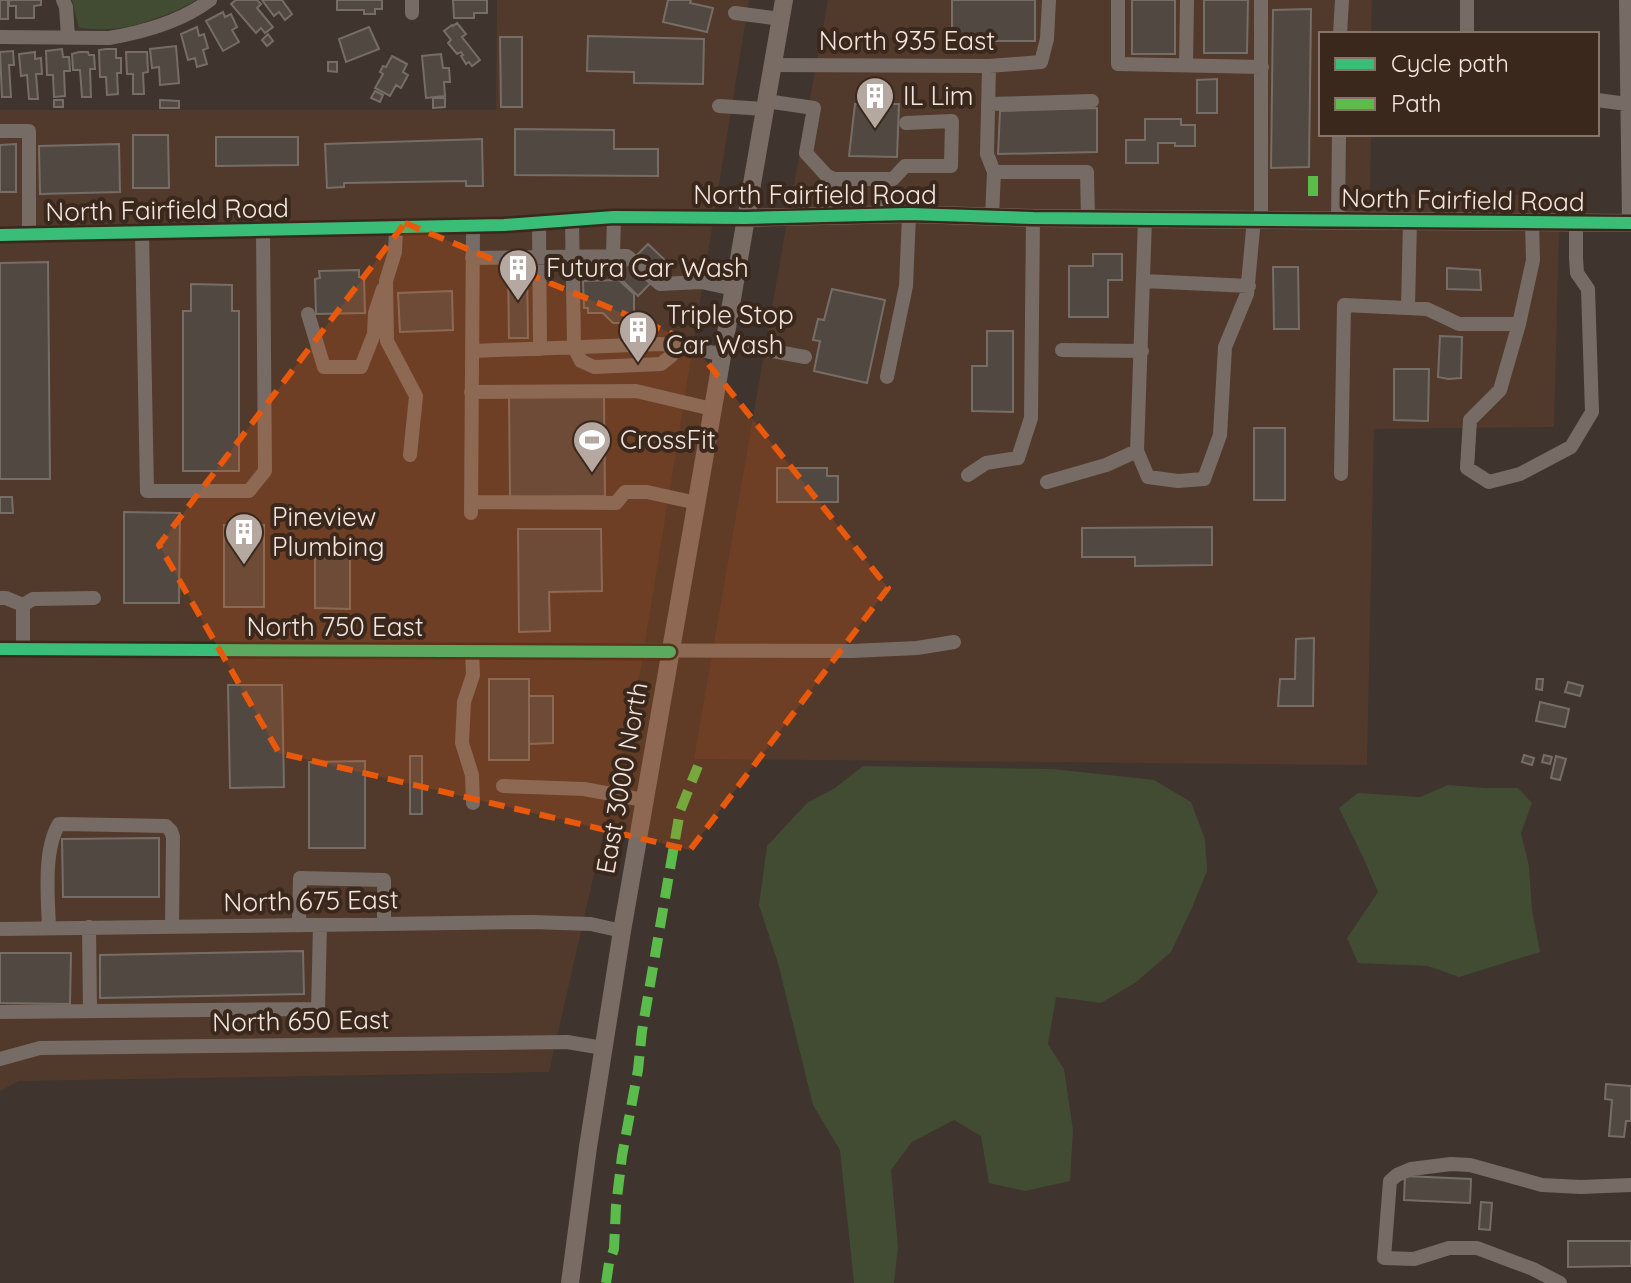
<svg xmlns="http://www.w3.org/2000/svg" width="1631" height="1283" font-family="Quicksand,sans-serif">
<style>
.built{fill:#51392b}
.green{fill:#424c32}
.building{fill:#514842;stroke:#776d67;stroke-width:2}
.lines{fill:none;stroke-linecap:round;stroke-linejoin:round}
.minor{stroke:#776c65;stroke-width:14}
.major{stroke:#796c64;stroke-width:18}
.quiet{stroke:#5cbc4b;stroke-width:10;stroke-dasharray:20 10;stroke-linecap:butt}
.cycleway-casing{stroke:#3b281d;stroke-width:17}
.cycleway{stroke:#3abd76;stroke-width:12}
.marked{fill:#e8590c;fill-opacity:0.2;stroke:#e8590c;stroke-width:6;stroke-dasharray:16 10;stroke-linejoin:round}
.labels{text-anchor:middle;stroke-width:8;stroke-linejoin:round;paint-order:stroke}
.street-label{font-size:26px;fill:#f3e6de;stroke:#3b281d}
.poi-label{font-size:26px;fill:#f3e6de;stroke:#3b281d;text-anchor:start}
</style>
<rect width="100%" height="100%" fill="#3f342e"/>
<path class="built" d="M497,0H749L640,673L549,1072L19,1081L0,1091V110H496Z
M828,0H1372L1371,34H1321V134H1371L1370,194L1560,195L1554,427L1374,429L1367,765L694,759L784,238Z"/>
<path class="green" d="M72,0H196C176,13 134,28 111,29C100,30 89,29 79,28Z
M863,766L1053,769L1154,780L1191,802L1205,839L1207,871L1191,910L1171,952L1135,983L1101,1003L1056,997L1048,1044L1064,1069L1073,1130L1070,1181L1025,1191L989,1183L981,1136L954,1120L912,1142L891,1170L898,1247L894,1283H854L840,1150L813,1105L778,963L759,905L767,846L807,803L835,788Z
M1448,785L1485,788H1518L1532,803L1521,833L1529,866L1532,910L1540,952L1459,977L1428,966L1358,963L1347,938L1378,892L1362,855L1339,808L1358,793L1420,797Z"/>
<path class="building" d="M0,0H8V19H0Z
M9,0H41V5L34,6V18H16V6H9Z
M236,0H257L261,4L257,8L273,27L265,33L261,28L256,33L231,4Z
M262,0H282L292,14L285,20L279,12L274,16Z
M337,0H382V9H375V14H364V10H337Z
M453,0H487V13H474V18H454Z
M668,0H691L690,3L713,8L707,32L663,22Z
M952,0H1035V41H952Z
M1132,0H1175V54H1132Z
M1204,0H1248L1247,53H1204Z
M1311,9L1309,167L1271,168L1273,10Z
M223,12L225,17L231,14L237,27L232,30L239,42L223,51L206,21Z
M457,23L466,34L462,37L480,60L472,66L469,62L466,64L461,56L463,55L461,52L457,54L448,43L451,40L444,31L452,25L453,26Z
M197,27L199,36L204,34L208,48L203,50L207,64L197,67L195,58L188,60L181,34Z
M369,27L379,49L346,62L339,39Z
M268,34L273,41L267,46L262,40Z
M588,36L704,39L703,84L634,83V72L587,71Z
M500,37H522V107H501Z
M176,46L179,83L160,85L159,67L152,68L150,49Z
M62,49L63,57H69L70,71H64L65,96L54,97L53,75H47L46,51Z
M106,49H116V58H121V73H117L118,94L107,95L106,77H100L99,50Z
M13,51L14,65H9L11,97H2L0,52Z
M35,52V59L41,58L42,74H36L38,99H29L27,75L21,76L19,54Z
M79,52H88L89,55H94L95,69H90L91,97H82L80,70H73L72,54Z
M126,52H147L148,72L143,73L144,94H133V74H127Z
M441,54L443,68H449L450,82H444L445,96L426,98L422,56Z
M392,56L407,64L403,72L408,75L401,88L396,85L390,96L375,88L383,74L380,72L383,66L386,67Z
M328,62H337V72L328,71Z
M1217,79V113H1197V80Z
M375,91L383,95L380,102L371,98Z
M433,98H445V107L433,108Z
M54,100H63V107H54Z
M160,100L179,101V108H160Z
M855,104H899L897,157L849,156Z
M1097,108V152L998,154L1000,111Z
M1145,119H1181V125H1195V146H1175V143H1158V163H1126V140H1145Z
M515,129L614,130V149H658V176L515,175Z
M133,135H168L169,188H133Z
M216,137H298V165L216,166Z
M482,139L483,186H466V181L344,183V187L327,188L325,144Z
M16,144V192H0V145Z
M119,144L120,192L40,194L39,146Z
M648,244L669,264L638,296L617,275Z
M1093,254H1122V280H1108V317H1069V266H1093Z
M48,262L50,479H0V263Z
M508,266H527L528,338H509Z
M1273,267H1298L1299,329H1274Z
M1447,268L1480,270L1481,290L1447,289Z
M359,270V277H364L365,313L316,314L315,279L320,278L319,271Z
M619,280L634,294V323H613L603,313H588V308H584L583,281Z
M191,284L232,285V311H239V471H183V311H191Z
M832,289L885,300L867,383L814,371L820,341L813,340L818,319L824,320Z
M452,291L453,330L400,332L398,293Z
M987,331H1013V412L972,411V366H987Z
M1440,336L1462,337L1461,378L1448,379L1438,377Z
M1394,369H1429L1428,421L1394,420Z
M604,396L605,496L510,497L509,397Z
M1254,428H1285V500H1254Z
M777,468H827V476H838V502H777Z
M0,497H12L13,513H0Z
M124,512L180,513L179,603H124Z
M224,525H264V607H224Z
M1212,527V565L1135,566V557H1082V528Z
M518,529H601L602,591L549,592L550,631L519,632Z
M315,554H350V609L315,608Z
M1314,638L1313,706H1278L1280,679H1295L1296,639Z
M489,679H529V760H489Z
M1537,679H1543L1542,690L1536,689Z
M1568,682L1583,686L1580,696L1565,692Z
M228,685H282L284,787L230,788Z
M529,696H553V743L529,744Z
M1540,702L1569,709L1565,727L1536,721Z
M1524,755L1534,758L1532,765L1522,762Z
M1544,755L1552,757L1550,764L1542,762Z
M410,756H422V814H410Z
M1556,756L1566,759L1560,780L1551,778Z
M365,761V848H309V762Z
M159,838V897H63L62,839Z
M303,951L304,994L100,998V955Z
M0,953H71L70,1004L0,1003Z
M1606,1084L1631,1086V1121H1626L1624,1137L1609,1136L1612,1100L1605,1099Z
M1405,1176L1471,1179L1470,1203L1404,1200Z
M1481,1202L1492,1203L1490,1230L1479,1229Z
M1568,1241H1631V1266L1568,1267Z"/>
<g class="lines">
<path class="minor" d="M63,0L66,7L68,37
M1118,0V64L1262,67
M1261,0V220
M1626,0L1629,223
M412,13V0
M735,13L781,19
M1340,34L1342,0
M1467,34V0
M0,37L109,38C145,32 181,22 210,0
M772,65L989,66L1041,62L1047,39L1049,0
M1186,65L1187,0
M989,66L987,154L994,172L992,217
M1597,100L1627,104
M766,101L814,108L806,153L827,176L834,179H893L905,166H951L952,121L906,123
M988,104L1092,101
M719,106L765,109
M0,131H29V234
M994,172H1087L1088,218
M831,215L834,179
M882,215L883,179
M1145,219L1137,451L1148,477L1178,481L1204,479L1220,435L1225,347L1247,294L1254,219
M572,220L574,347L581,361L594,367L661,364L671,356L677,345
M1338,221L1339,134
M539,222L540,349
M1532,222L1533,260L1519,324L1500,390L1470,420L1467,468L1489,482L1520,474L1571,447L1592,412L1588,289L1577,273L1576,258V223
M396,228L395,252L386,281L387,341L416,396L410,455
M142,232L147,491H249L265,471L263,230
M0,235L504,225L614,217L746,218
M613,256L614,217
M472,258L627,256L660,284L701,282L734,289
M1144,281L1249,286
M1408,307L1410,221
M308,314L324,367H361L374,334L375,313L383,289
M724,342L805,357
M1062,350L1142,351
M472,351L660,344L690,347L722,355
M887,377L906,286L909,214
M471,392L636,391L712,409
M1341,474L1344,305L1427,309L1459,324H1519
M968,475L986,463L1018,458L1031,418L1033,218
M1047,482L1106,465L1137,451
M471,502L616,503L625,492H647L697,503
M471,513L473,226
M0,598H6L23,605
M0,649L852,651L917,648L954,642
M23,649V605L33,599L94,598
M472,650L473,675L464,702L462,743L472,775L473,803
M503,786L584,789L644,800
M299,925L300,878L384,880V924
M89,927L90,1011
M49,928C48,898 43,850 59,824H63L166,826L171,831L173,837L172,927
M0,929L532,922L591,924L622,931
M0,1012L318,1009L320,925
M0,1059L40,1048L567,1042L603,1048
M1560,1283L1533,1269L1477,1248H1449L1414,1259L1384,1258L1390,1181L1397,1175L1411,1169L1451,1164L1470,1165L1542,1185L1581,1187L1631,1185"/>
<path class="major" d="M746,218L909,214L1033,218L1631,223
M570,1283L588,1147L622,931L784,0"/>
<path class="quiet" d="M1313,196V170
M606,1283L609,1263L614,1249L616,1206L622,1156L638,1070L642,1031L680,811L698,766"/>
<defs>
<path id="cycleway" d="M0,235L504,225L614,217L746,218L909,214L1033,218L1631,223
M0,649L670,652"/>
</defs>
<use href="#cycleway" class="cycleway-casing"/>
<use href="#cycleway" class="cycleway"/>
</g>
<path class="marked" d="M405,223L690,341L888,588L690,850L279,753L159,545Z"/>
<defs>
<symbol id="building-pin" viewBox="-11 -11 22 30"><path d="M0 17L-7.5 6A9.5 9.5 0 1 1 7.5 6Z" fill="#b4a8a0" stroke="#3b281d"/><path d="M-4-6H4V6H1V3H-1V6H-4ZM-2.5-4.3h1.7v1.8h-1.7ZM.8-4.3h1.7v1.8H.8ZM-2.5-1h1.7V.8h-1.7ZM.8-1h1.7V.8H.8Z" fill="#fff"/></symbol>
<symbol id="stadium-pin" viewBox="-11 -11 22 30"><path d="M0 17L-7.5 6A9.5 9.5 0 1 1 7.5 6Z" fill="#b4a8a0" stroke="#3b281d"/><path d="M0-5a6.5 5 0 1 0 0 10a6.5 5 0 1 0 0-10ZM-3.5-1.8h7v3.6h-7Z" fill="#fff"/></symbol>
</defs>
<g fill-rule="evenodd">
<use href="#building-pin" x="853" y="74" width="44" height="60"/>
<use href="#building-pin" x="496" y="246" width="44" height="60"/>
<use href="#building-pin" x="616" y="308" width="44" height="60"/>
<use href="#stadium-pin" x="570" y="418" width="44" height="60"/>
<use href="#building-pin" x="222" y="510" width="44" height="60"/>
</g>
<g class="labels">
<g class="street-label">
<text x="907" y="50">North 935 East</text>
<text x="815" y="204">North Fairfield Road</text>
<text transform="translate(1463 200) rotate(1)" y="9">North Fairfield Road</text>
<text transform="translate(167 210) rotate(-1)" y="9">North Fairfield Road</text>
<text x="335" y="636">North 750 East</text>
<text transform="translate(622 778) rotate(-80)" y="9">East 3000 North</text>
<text transform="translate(311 901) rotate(-1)" y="9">North 675 East</text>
<text transform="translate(301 1021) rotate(-1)" y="9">North 650 East</text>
</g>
<g class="poi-label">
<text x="903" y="105">IL Lim</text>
<text x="546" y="277">Futura Car Wash</text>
<text x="666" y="324">Triple Stop<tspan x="666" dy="30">Car Wash</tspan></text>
<text x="620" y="449">CrossFit</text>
<text x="272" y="526">Pineview<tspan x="272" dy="30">Plumbing</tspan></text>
</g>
</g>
<rect x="1319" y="32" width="280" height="104" fill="#3b281d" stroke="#85746a" stroke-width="2"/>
<rect x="1335" y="58" width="40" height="12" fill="#3abd76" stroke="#85746a" stroke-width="2"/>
<text x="1391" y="72" font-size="24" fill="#f3e6de">Cycle path</text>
<rect x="1335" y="98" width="40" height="12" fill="#5cbc4b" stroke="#85746a" stroke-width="2"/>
<text x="1391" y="112" font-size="24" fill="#f3e6de">Path</text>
</svg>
